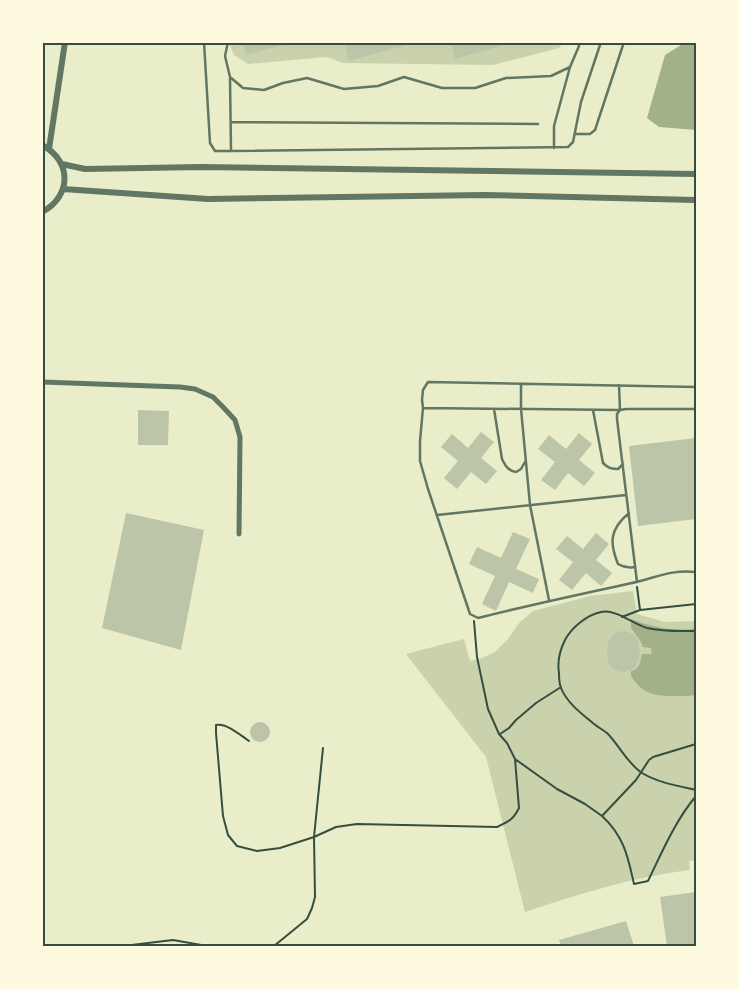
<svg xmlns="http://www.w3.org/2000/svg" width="739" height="989" font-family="'Archivo Narrow',sans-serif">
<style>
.green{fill:#cad2ad}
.water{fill:#a3b18a}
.building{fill:#bcc5a7}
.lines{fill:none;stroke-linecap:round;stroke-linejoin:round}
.path{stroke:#344e41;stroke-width:2}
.service{stroke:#617663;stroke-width:2.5}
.minor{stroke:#617663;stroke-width:5}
.tertiary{stroke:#617663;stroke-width:6}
.neatline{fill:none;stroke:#344e41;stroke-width:2}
</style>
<rect width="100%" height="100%" fill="#e9edc9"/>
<path class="green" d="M229,43H563L559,48L493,65L343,63L327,57L248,64L234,55Z
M633,591L637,614L665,622L696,621V860L689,861L690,870C633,877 579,894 525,912L486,757L406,654L464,639L470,661L482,658L495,652L508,639L519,623L533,611L590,596Z"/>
<path class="water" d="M686,42L696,43V130L659,127L647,118L665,55Z
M631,619C649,626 677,633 696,628V695C690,696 683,696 676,696C655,696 643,695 631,676V671C640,669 640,662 642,654H652L651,648L643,647L641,642L631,628Z"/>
<path class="building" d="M243,42H291V43L246,55Z
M344,42H414V43L349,61Z
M451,42H512V43L455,59Z
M138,410L169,411L168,445H138Z
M481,432L494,442L481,458L497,471L486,484L471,472L457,489L444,478L458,461L441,447L452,434L468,448Z
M579,433L592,444L579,460L595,473L584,486L568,473L555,490L541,480L555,462L538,449L549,435L566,449Z
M696,438V519L638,526L629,446Z
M126,513L204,530L181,650L102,628Z
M513,532L530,539L516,569L539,579L533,593L509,582L496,611L482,604L495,576L469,564L477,547L501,558Z
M596,533L609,544L596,560L612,573L601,586L586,573L572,590L559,580L573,562L556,549L567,536L583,549Z
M622,631L628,632L635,636L638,641L640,651L639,658L636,666L631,670L623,672L617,671L611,667L608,661L607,652L608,642L611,638L615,633Z
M250 732a10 10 0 1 1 20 0a10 10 0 1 1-20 0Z
M696,892V946H667L660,897Z
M626,921L634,946H561L559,940Z"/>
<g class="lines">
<path class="path" d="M640,610L696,604
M622,617L640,610L637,587
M474,621L477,657L488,709L499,734L507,743L515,759L557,789L585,804L602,816L636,780L649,760L653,757L696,744
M696,631C680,631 664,632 647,628C632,624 617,609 601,612C587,615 572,627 565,640C560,650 557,661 559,673C559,677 559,683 561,688C567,703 582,714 594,724C598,727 603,730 607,733C619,745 628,764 642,773C659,783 678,786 696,790
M500,734L509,728L516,720L536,703L561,687
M249,741C240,735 227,723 216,725V733L223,816L228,835L237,846L257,851L280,848L314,837L336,827L357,824L497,827C509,821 513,820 519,808L515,759
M602,816C624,836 628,857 634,884L648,881C662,852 675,821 696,796
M123,946L173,940L207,946
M274,946L307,919L312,908L315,897L314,837L323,748"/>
<path class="service" d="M204,42L210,143L215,151H231L568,147L573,142L581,102L601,42
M228,42L225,56L230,77L243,88L264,90L283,83L307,78L344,89L378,86L404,77L442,88H475L506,78L551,76L570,67L579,46L578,42
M230,78L231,151
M231,122L538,124
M575,134H590L595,130L624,42
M554,148V126L570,67
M521,384V409L530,505L549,600
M696,387L428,382L423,390L422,400L423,408L420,441V461L428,489L470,614L478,618C529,605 581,594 632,583C655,578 672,569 696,572
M423,408L620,410L619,385
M494,409L502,459C505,465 508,471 516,472L521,469L525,462
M593,410L603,463C608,468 611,469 618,469L623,464
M629,513C610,529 609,542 618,564C623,567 629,568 635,567
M437,515L626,495
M637,582L617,419V414L620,410L626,409H696"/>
<path class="minor" d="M42,382L180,387L195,389L213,397L223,407L235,420L240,437L239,534"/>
<path class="tertiary" d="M42,145C72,161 72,196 42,212
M49,149L65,42
M62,164L85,169L201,167L696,174
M63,189L208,199L484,195L696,200"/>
</g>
<rect width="739" height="989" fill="none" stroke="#fefae0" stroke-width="88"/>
<rect x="44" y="44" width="651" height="901" class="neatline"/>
</svg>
